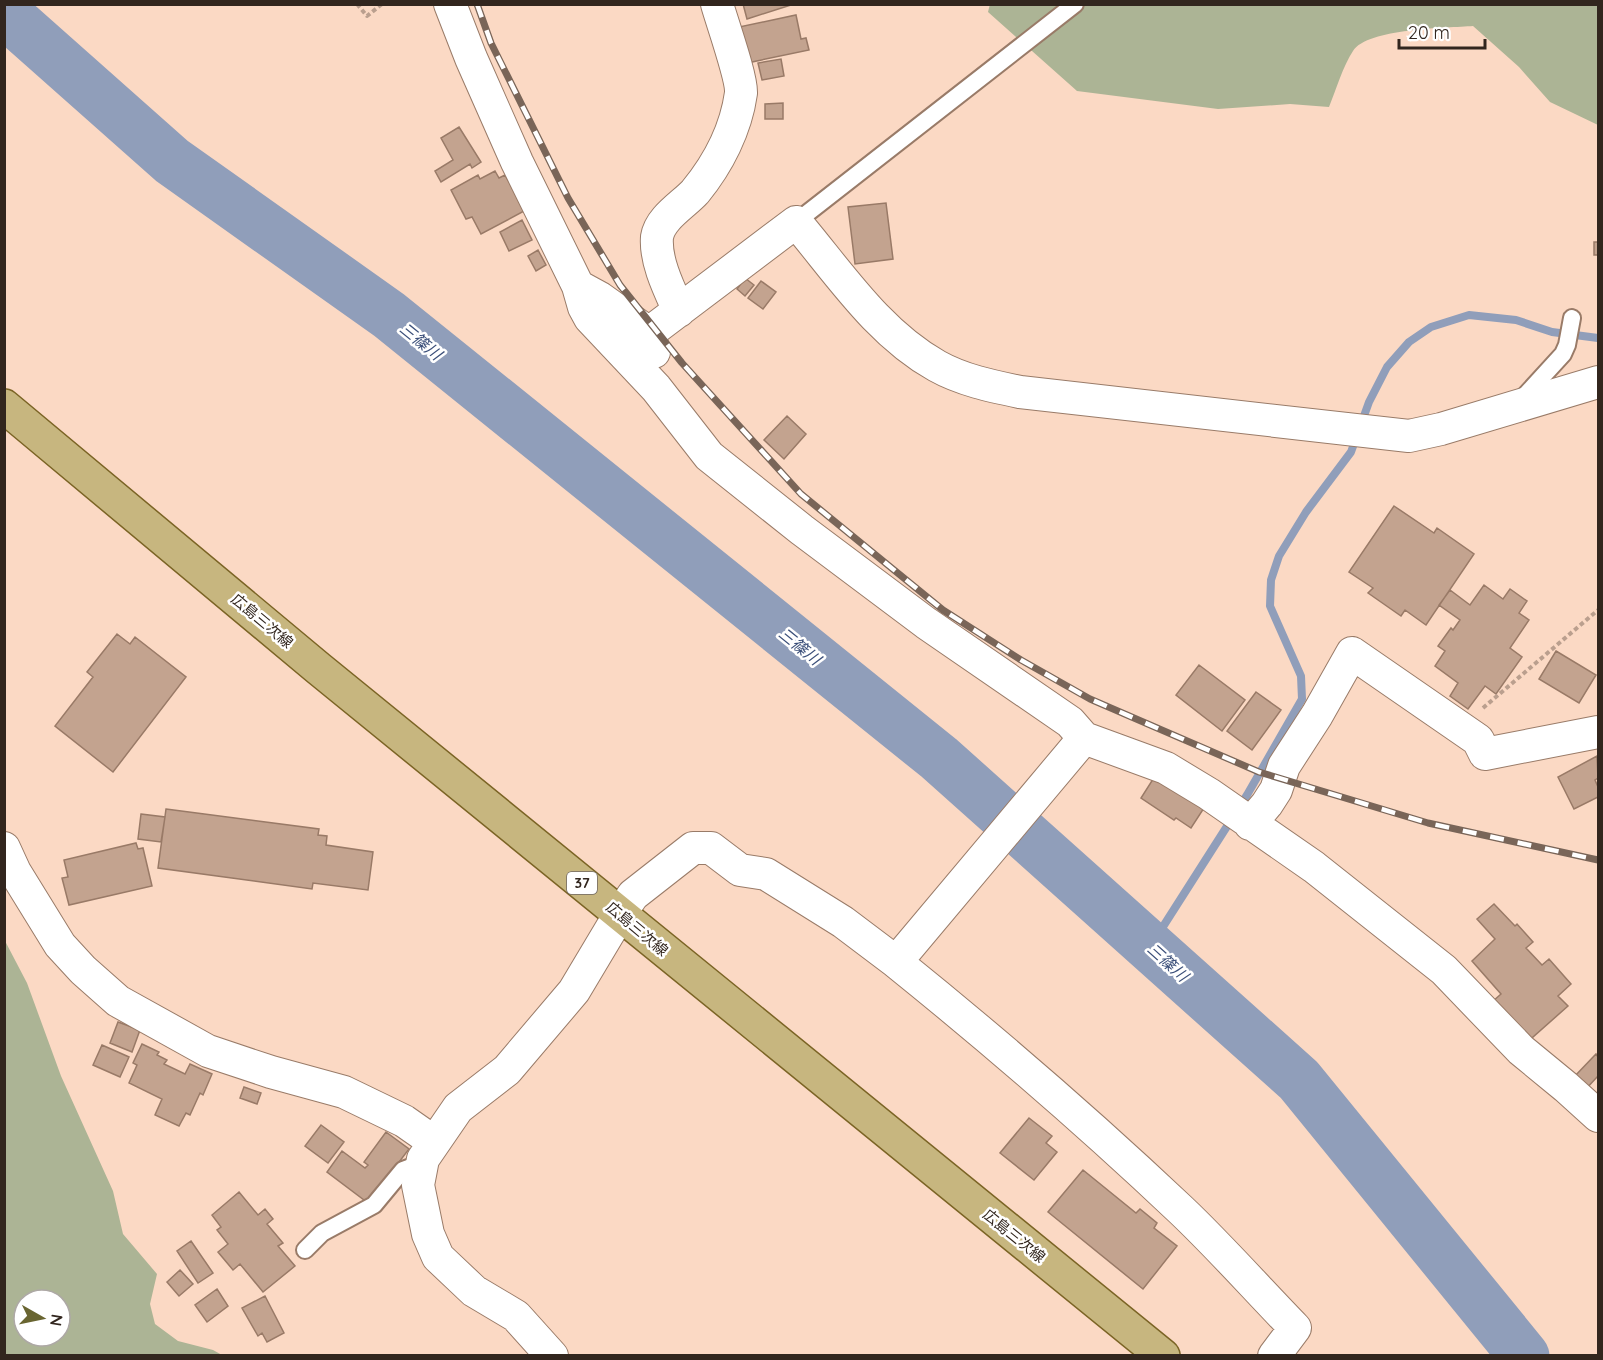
<svg xmlns="http://www.w3.org/2000/svg" width="1603" height="1360" font-family="Quicksand,'Noto Sans JP',sans-serif">
<style>
.forest{fill:#acb495;fill-rule:evenodd}
.lines{fill:none;stroke-linecap:round;stroke-linejoin:round}
.stream{stroke:#909eba;stroke-width:8}
.river{stroke:#909eba;stroke-width:51}
.building{fill:#c3a38f;stroke:#997a67;stroke-width:1.5}
.service-casing{stroke:#997b68;stroke-width:20}
.minor-casing{stroke:#997b68;stroke-width:34}
.primary-casing{stroke:#7b6425;stroke-width:36}
.path{stroke:#ba9f8e;stroke-width:4;stroke-dasharray:4.5 3;stroke-linecap:butt}
.service{stroke:#fff;stroke-width:16}
.minor{stroke:#fff;stroke-width:32}
.primary{stroke:#c7b67f;stroke-width:33}
.rail-casing{stroke:#796558;stroke-width:7}
.rail{stroke:#fff;stroke-width:4.5;stroke-dasharray:14;stroke-linecap:butt}
.labels{text-anchor:middle;stroke-width:5;stroke-linejoin:round;paint-order:stroke}
.shield{fill:#fff;stroke:#706762;stroke-width:1.5}
.shield-label{font-size:14px;font-weight:bold;fill:#32261e}
.street-label{font-size:15px;fill:#32261e;stroke:#fff}
.water-label{font-size:16px;font-style:italic;fill:#3c507a;stroke:#fff}
</style>
<rect width="100%" height="100%" fill="#fbd9c4"/>
<path class="forest" d="M990,4L1598,5V125L1550,102L1519,67L1473,26C1447,28 1368,28 1353,51C1343,66 1336,90 1329,107L1290,104L1218,109L1077,91L988,12Z
M4,939L27,983L61,1076L113,1191L123,1234L157,1274L150,1304L155,1324L178,1341L213,1350L222,1355H5ZM24,1300H60V1336H24Z"/>
<g class="lines">
<path class="stream" d="M1150,947L1247,795L1302,699L1301,676L1270,606L1271,580L1279,556L1306,512L1351,452L1369,402L1387,367L1409,342L1431,327L1469,315L1516,320L1552,332L1598,338"/>
<path class="river" d="M4,12L172,161L389,315L939,758L1299,1080L1524,1356"/>
</g>
<path class="building" d="M743,4H794L747,19Z
M796,15L801,39L806,38L809,50L747,63L739,27Z
M781,59L784,76L762,80L758,63Z
M783,103V119H765V104Z
M459,127L481,162L472,168L470,164L441,182L435,171L453,160L441,138Z
M495,171L499,178L505,175L526,210L481,234L472,217L466,219L451,190L478,175L480,179Z
M886,203L893,259L855,264L848,207Z
M522,220L532,240L509,251L500,232Z
M1594,242H1598V255H1594Z
M538,250L546,265L536,271L528,256Z
M745,278L754,285L745,296L737,289Z
M761,281L776,292L763,309L748,298Z
M787,416L806,434L784,459L764,440Z
M1394,506L1434,533L1437,528L1474,554L1426,625L1405,610L1401,616L1368,593L1373,588L1349,572Z
M1484,585L1503,599L1510,589L1527,601L1519,613L1529,620L1510,648L1522,657L1496,694L1485,686L1468,709L1450,696L1458,683L1435,666L1445,651L1438,646L1451,628L1453,630L1460,620L1439,605L1450,590L1470,605Z
M117,634L130,644L135,637L186,677L113,772L55,726L93,677L87,672Z
M1556,651L1596,675L1579,703L1539,679Z
M1199,665L1245,700L1222,731L1176,695Z
M1256,692L1281,710L1252,750L1227,731Z
M1597,756L1598,778L1595,780L1598,787V797L1574,809L1558,777Z
M1155,776L1204,808L1191,828L1176,818L1174,820L1141,798Z
M166,809L319,829L318,835L327,836L326,845L373,852L368,890L313,883L312,889L158,868Z
M141,814L165,817L161,842L138,839Z
M136,843L138,849L143,848L152,886L69,905L62,878L68,877L64,860Z
M1494,904L1515,926L1517,924L1533,942L1526,948L1542,965L1549,959L1571,984L1558,996L1568,1006L1524,1045L1492,1002L1501,994L1472,961L1495,939L1477,919Z
M118,1022L140,1030L132,1052L110,1043Z
M142,1044L159,1052L157,1055L167,1060L164,1064L185,1074L190,1064L212,1074L203,1095L200,1093L190,1115L186,1113L179,1126L155,1115L162,1099L129,1083L137,1065L133,1063Z
M102,1045L129,1057L120,1077L93,1065Z
M1596,1054L1598,1057V1076L1586,1089L1574,1077Z
M244,1087L261,1093L257,1104L240,1098Z
M1029,1118L1052,1136L1046,1143L1057,1152L1034,1180L1000,1153Z
M321,1125L344,1142L328,1163L305,1146Z
M386,1132L409,1149L368,1203L327,1172L342,1151L365,1168L368,1165L364,1162Z
M1083,1170L1136,1213L1140,1209L1157,1223L1154,1228L1177,1246L1143,1289L1048,1212Z
M239,1192L258,1215L265,1209L273,1219L267,1224L283,1243L278,1246L295,1266L263,1292L240,1264L233,1270L218,1252L228,1244L217,1230L221,1227L212,1215Z
M191,1241L213,1273L198,1283L177,1251Z
M180,1270L193,1284L179,1296L167,1282Z
M217,1289L228,1306L207,1322L195,1305Z
M265,1296L284,1333L267,1342L262,1333L258,1336L242,1308Z"/>
<g class="lines">
<defs>
<path id="service" d="M796,222L1075,4
M1520,401L1563,354L1567,345L1572,318
M305,1250L322,1233L374,1205L403,1170L422,1163"/>
<path id="minor" d="M450,4L471,58L517,162L578,286L600,298L649,333L654,352
M578,286L584,307L590,318L656,388L709,456L802,530L926,623L1070,722L1084,738L1166,768L1209,794L1314,867L1444,970L1521,1050L1566,1087L1598,1116
M679,311C669,289 655,261 657,237C660,218 683,205 695,192C718,164 736,129 741,93C742,78 722,22 717,4
M649,333L796,222C839,273 878,333 937,366C962,380 991,386 1020,392L1409,436L1441,429L1598,382
M1250,824L1267,804L1276,790L1284,766L1317,715L1352,653L1478,740L1485,754L1598,732
M4,848L15,872L60,945L83,970L118,1001L208,1051L271,1072L344,1092L404,1121L434,1142
M896,962C994,1041 1089,1123 1181,1210C1220,1247 1257,1289 1295,1328L1274,1356
M552,1356L516,1316L474,1291L438,1257L428,1234L418,1185L423,1159L458,1108L507,1070L574,991L620,914L633,895L693,848H711L740,870L766,874L843,922L896,962L1084,738"/>
<path id="primary" d="M4,406L318,668L1163,1356"/>
</defs>
<use href="#service" class="service-casing"/>
<use href="#minor" class="minor-casing"/>
<use href="#primary" class="primary-casing"/>
<path class="path" d="M357,4L367,16L382,4
M1483,708L1598,610"/>
<use href="#service" class="service"/>
<use href="#minor" class="minor"/>
<use href="#primary" class="primary"/>
<defs>
<path id="rail" d="M477,4L491,43L568,198L620,285L682,363L801,494L943,610L1021,660L1090,699L1259,772L1428,823L1598,860"/>
</defs>
<use href="#rail" class="rail-casing"/>
<use href="#rail" class="rail"/>
</g>
<g class="labels">
<rect class="shield" x="567" y="872" width="30" height="22" rx="4.5"/>
<g class="shield-label">
<text x="582" y="888">37</text>
</g>
<g class="street-label">
<text transform="translate(262 621) rotate(40)" y="5">広島三次線</text>
<text transform="translate(637 929) rotate(40)" y="5">広島三次線</text>
<text transform="translate(1014 1236) rotate(39)" y="5">広島三次線</text>
</g>
<g class="water-label">
<text transform="translate(421 341) rotate(39)" y="6">三篠川</text>
<text transform="translate(800 646) rotate(39)" y="6">三篠川</text>
<text transform="translate(1168 962) rotate(42)" y="6">三篠川</text>
</g>
</g>
<rect width="1603" height="1360" fill="none" stroke="#32261e" stroke-width="12"/>
<g transform="translate(42 1318) rotate(99)"><circle r="28" fill="#ffffff" stroke="#ada8a5" stroke-width="1.5"/>
<path d="M0-4.5L10 22L0 15L-10 22Z" fill="#696531"/>
<text y="-9" font-size="16" font-weight="bold" text-anchor="middle" fill="#32261e">N</text>
</g>
<path d="M1399 39v9h86v-9" fill="none" stroke="#32261e" stroke-width="3"/>
<text x="1408" y="39" font-size="18" fill="#32261e" stroke="#ffffff" stroke-width="4.5" paint-order="stroke">20 m</text>
</svg>
